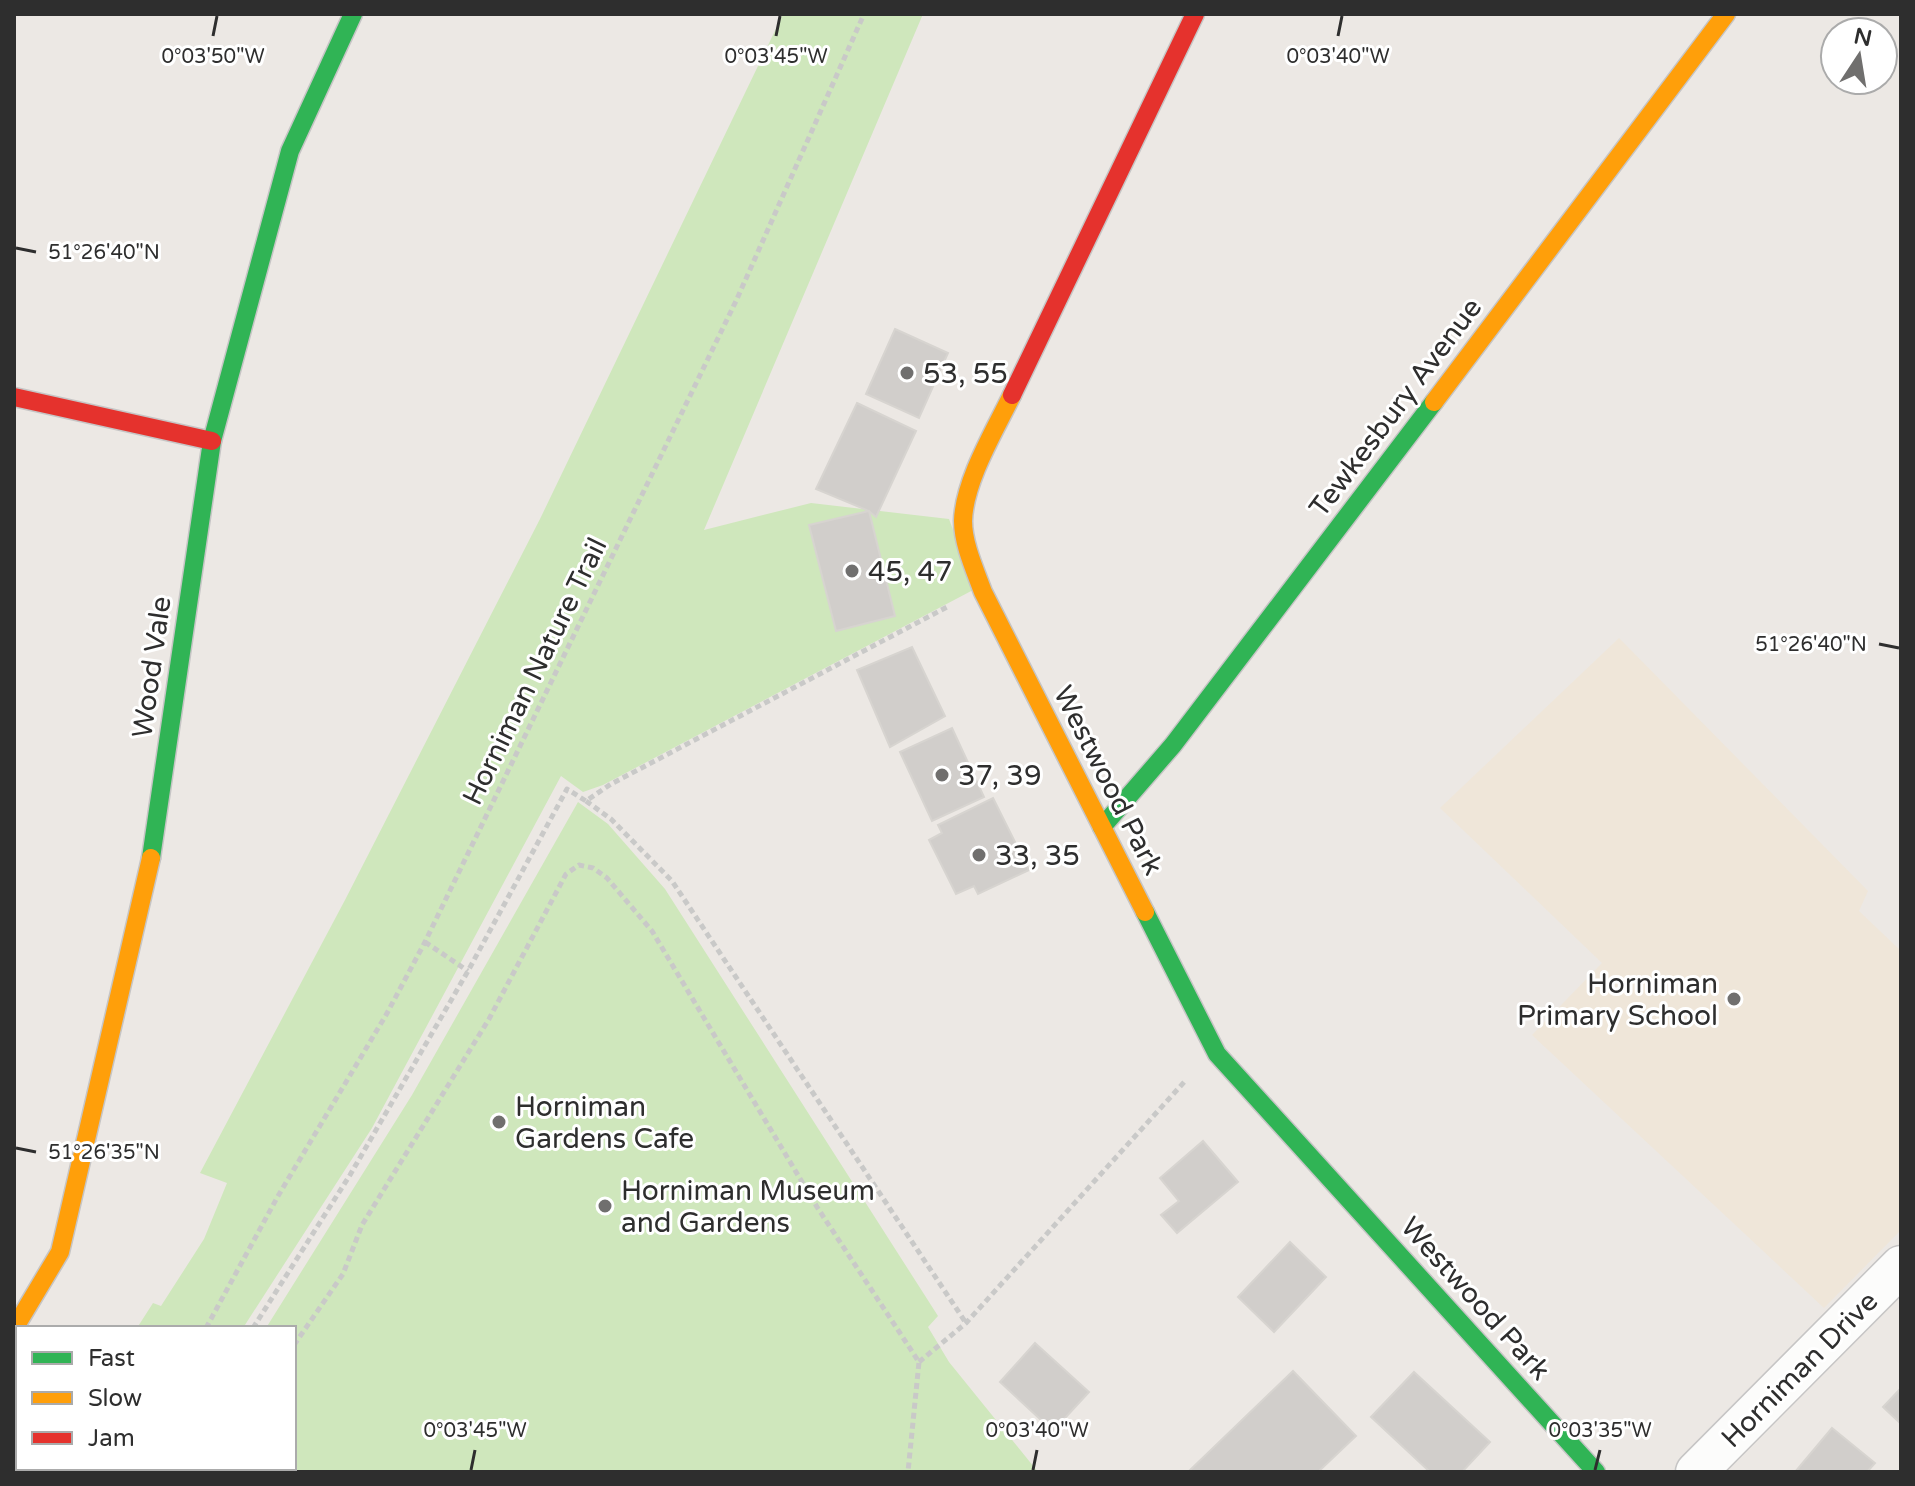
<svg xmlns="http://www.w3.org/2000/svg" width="1915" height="1486" font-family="'Varela Round',sans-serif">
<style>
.education{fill:#efe6d9}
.green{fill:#cfe7bc}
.building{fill:#d1cecb;stroke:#d7d4d0;stroke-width:2}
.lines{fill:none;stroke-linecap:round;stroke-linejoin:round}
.street-casing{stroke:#c6c5c5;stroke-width:43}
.fast-casing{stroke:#c6c5c5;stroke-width:21}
.slow-casing{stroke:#c6c5c5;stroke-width:21}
.jam-casing{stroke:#c6c5c5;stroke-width:21}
.path{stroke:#c9c9c8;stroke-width:5;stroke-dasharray:6 4;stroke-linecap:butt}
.street{stroke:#fcfcfb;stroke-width:40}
.fast{stroke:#30b455;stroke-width:18}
.slow{stroke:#ff9f0a;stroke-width:18}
.jam{stroke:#e5322d;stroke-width:18}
.ticks{fill:none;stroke:#2e2e2e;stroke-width:3}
.poi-dot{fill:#706f6e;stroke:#fff;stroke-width:3}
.labels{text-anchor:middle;stroke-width:6;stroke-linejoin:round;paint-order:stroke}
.poi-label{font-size:28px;fill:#2e2e2e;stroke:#fff;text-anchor:start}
.street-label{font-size:28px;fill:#2e2e2e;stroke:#fff}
.ticks-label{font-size:20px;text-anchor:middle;fill:#2e2e2e;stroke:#fff;stroke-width:6;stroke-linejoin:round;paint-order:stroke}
</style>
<rect width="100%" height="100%" fill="#ece8e4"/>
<path class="education" d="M1619,638L1868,891L1859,911L1901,951V1230L1824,1308L1532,1035L1602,963L1440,808Z"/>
<path class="green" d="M783,14H923L704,530L811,503L949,519L975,589L603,785L583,792L561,776L372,1128L243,1328H137L153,1303L161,1306L204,1239L227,1183L200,1173L345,900L540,519Z
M578,802L608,824L665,889L938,1316L928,1327L949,1362L1038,1472H175L178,1468H294V1328H266L412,1095Z"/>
<path class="building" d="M895,329L948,353L919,418L866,394Z
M857,403L916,431L876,517L869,511L816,489Z
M869,511L895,616L836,631L809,525Z
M912,647L945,716L890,747L857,670Z
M952,728L984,797L932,821L900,752Z
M993,798L1029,870L978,894L974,886L956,894L929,840L942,833L938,825Z
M1203,1141L1238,1182L1177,1233L1161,1215L1179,1201L1160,1178Z
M1290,1242L1326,1277L1274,1332L1238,1297Z
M1035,1343L1089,1392L1053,1431L1000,1382Z
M1293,1371L1356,1436L1318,1472H1188Z
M1414,1372L1490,1442L1462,1472H1430L1371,1417Z
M1901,1388V1424L1883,1407Z
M1832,1428L1875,1463L1867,1472H1795Z"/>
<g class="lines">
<defs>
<path id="street" d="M1696,1472L1901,1266"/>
<path id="fast" d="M1102,827L1173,745L1434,402
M151,858L212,441L290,151L353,14
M1145,912L1217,1054L1596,1472"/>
<path id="slow" d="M1012,395C995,430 964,481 963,521C963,544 975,570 983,592L1145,912
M1434,402L1726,14
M14,1329L60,1252L151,858"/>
<path id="jam" d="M1012,395L1195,14
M14,397L212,441"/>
</defs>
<use href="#street" class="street-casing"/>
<use href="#fast" class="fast-casing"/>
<use href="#slow" class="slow-casing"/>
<use href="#jam" class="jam-casing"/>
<path class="path" d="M586,801L611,819L672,881L966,1323
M425,942L468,971
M206,1328L278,1196L386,1015L425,942L736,301L864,14
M253,1328L350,1175L468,971L567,789L586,801L611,784L947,607
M294,1345L343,1274L362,1225L489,1019L566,874L579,865L593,868L607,878L652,931L817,1207L919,1362L908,1472
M919,1362L966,1323L1186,1080
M112,1472L115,1468
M162,1472L165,1468
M207,1472L210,1468"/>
<use href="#street" class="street"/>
<use href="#fast" class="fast"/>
<use href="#slow" class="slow"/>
<use href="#jam" class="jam"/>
</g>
<path class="ticks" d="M213,36L217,16M776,36L780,16M1338,36L1342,16M16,248L36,252M1879,644L1899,648M16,1148L36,1152M471,1470L475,1450M1033,1470L1037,1450M1595,1470L1600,1450"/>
<g class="poi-dot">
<circle cx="907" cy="373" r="8"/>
<circle cx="852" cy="571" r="8"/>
<circle cx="942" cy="775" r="8"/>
<circle cx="979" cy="855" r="8"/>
<circle cx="1734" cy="999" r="8"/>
<circle cx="499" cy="1122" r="8"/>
<circle cx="605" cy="1206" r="8"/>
</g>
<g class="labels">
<g class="poi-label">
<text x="923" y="383">53, 55</text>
<text x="868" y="581">45, 47</text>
<text x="958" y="785">37, 39</text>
<text x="995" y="865">33, 35</text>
<text x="1718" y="993" text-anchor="end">Horniman<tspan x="1718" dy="32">Primary School</tspan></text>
<text x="515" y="1116">Horniman<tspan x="515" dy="32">Gardens Cafe</tspan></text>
<text x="621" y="1200">Horniman Museum<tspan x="621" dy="32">and Gardens</tspan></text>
</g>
<g class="street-label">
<text transform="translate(1395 407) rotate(-53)" y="10">Tewkesbury Avenue</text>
<text transform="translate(151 667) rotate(-82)" y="10">Wood Vale</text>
<text transform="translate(534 671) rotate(-64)" y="10">Horniman Nature Trail</text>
<text transform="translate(1109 780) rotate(63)" y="10">Westwood Park</text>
<text transform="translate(1476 1298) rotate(48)" y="10">Westwood Park</text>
<text transform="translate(1799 1369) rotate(-45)" y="10">Horniman Drive</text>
</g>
</g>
<g class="ticks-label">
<text x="213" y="63">0°03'50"W</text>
<text x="776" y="63">0°03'45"W</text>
<text x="1338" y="63">0°03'40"W</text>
<text x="104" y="259">51°26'40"N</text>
<text x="1811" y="651">51°26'40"N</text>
<text x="104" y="1159">51°26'35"N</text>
<text x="475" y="1437">0°03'45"W</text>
<text x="1037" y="1437">0°03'40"W</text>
<text x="1600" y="1437">0°03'35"W</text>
</g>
<rect width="1915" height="1486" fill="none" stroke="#2e2e2e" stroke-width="32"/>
<rect x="16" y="1326" width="280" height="144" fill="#ffffff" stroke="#ababab" stroke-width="2"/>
<rect x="32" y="1352" width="40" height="12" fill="#30b455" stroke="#ababab" stroke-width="2"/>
<text x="88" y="1366" font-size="24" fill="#2e2e2e">Fast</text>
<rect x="32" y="1392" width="40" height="12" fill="#ff9f0a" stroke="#ababab" stroke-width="2"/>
<text x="88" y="1406" font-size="24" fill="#2e2e2e">Slow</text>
<rect x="32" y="1432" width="40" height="12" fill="#e5322d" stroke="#ababab" stroke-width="2"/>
<text x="88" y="1446" font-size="24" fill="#2e2e2e">Jam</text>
<g transform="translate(1859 56) rotate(12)"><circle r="38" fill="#ffffff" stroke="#ababab" stroke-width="2"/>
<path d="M0-6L14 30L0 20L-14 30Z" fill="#706f6e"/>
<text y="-12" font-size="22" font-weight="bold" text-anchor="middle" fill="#2e2e2e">N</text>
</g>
</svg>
